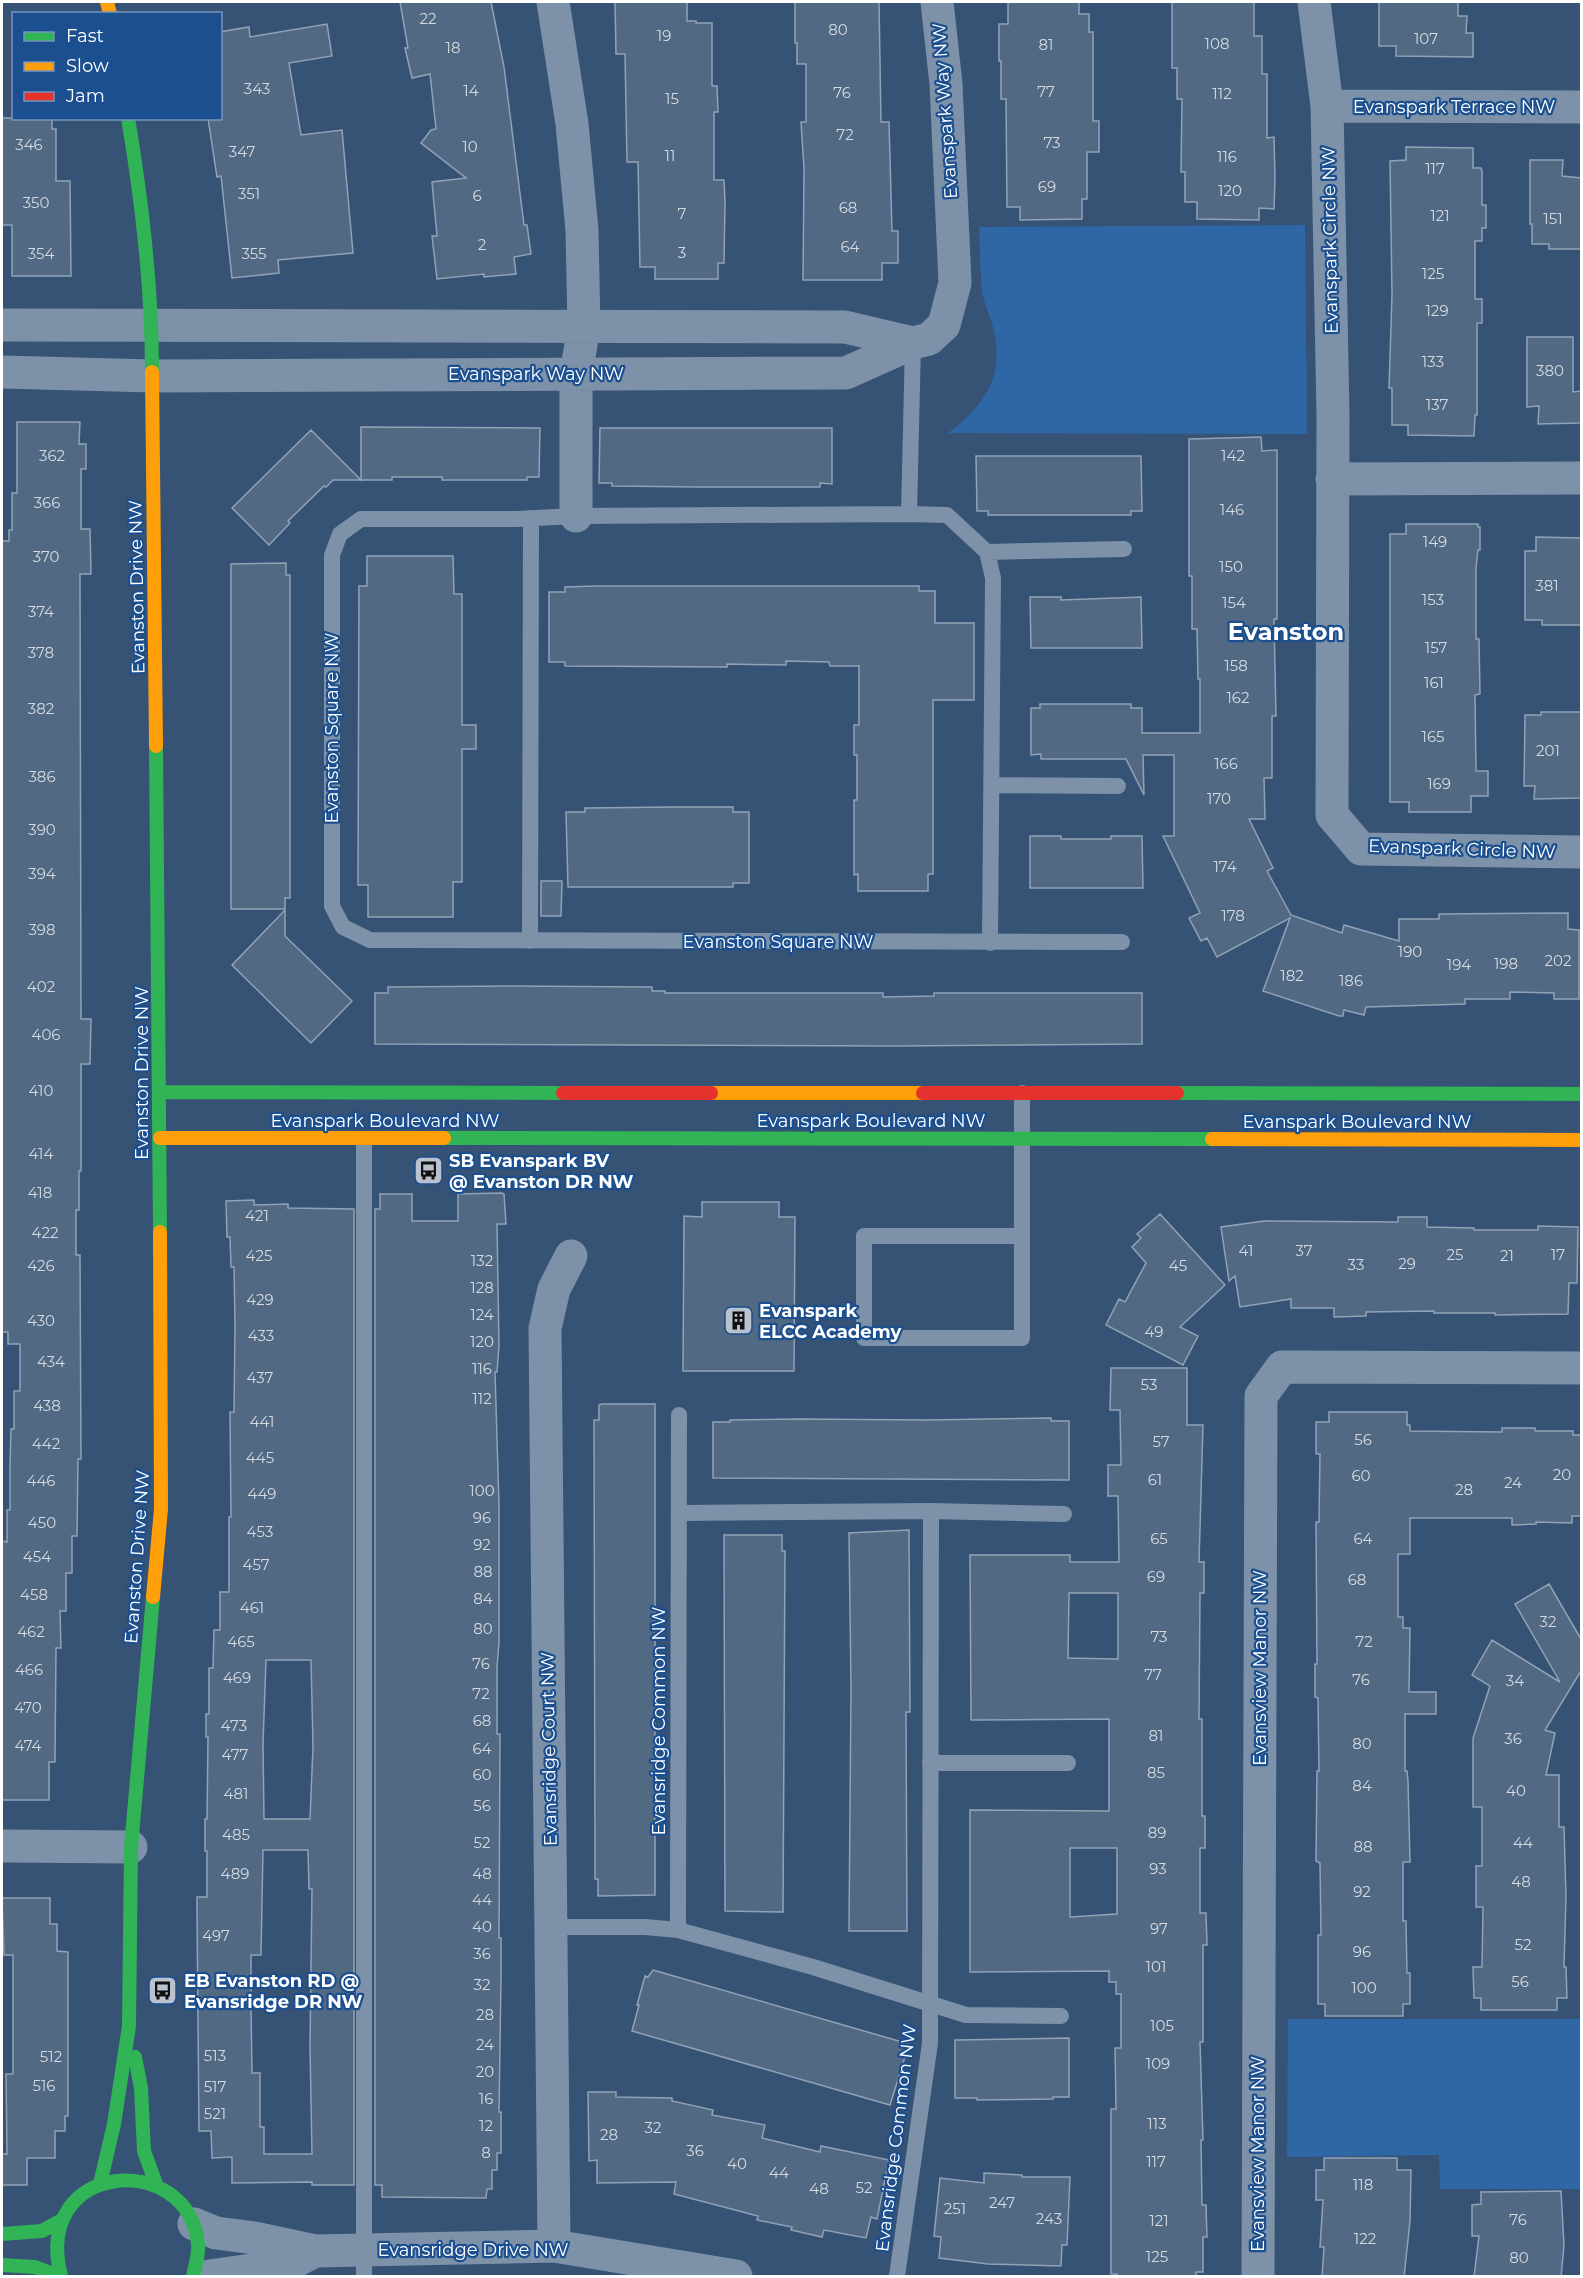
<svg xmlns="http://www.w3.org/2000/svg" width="1583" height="2278" font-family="Montserrat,sans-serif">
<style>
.green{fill:#2f66a5}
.building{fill:#526984;stroke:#92a2b6;stroke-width:1.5;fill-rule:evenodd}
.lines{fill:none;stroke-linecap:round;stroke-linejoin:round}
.lane{stroke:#7d92a8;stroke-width:16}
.street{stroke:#7d92a8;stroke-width:33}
.fast{stroke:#30b455;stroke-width:14}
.slow{stroke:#ff9f0a;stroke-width:14}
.jam{stroke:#e5322d;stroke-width:14}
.labels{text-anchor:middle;stroke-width:4.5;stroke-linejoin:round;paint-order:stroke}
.number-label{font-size:15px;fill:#d4dae0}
.street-label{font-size:18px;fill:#fff;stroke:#1b4f8f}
.poi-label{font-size:18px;font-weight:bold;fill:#fff;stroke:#1b4f8f;text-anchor:start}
.district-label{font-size:24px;font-weight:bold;fill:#fff;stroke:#1b4f8f}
</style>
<rect width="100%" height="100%" fill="#365274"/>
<path class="green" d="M1305,225L1307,434L948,433C984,406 1004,378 994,331C991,317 984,305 982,291C980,270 980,248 979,227Z
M1288,2019H1581V2189H1440L1439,2155L1287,2157Z"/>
<path class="building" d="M400,2H491L504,67L524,225H527L531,254L514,257L516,274L484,277V274L437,279L432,236H437L432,182L466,178L421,143L431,130L436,129L430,74L412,78L405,48H408Z
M615,2H687V21H696V23H712V86H717L718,112H714V180H724L725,202L724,263H718V279H655V267H640L638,162H627L625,54H616Z
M795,2H879L881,122H889L892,231H898V263H882V280H803L804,169L801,122H806V64H797V43H795Z
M1008,2H1079V14H1089V32H1093V121H1099V152H1087V199H1082V219L1020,220V207H1007L1006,99H1001V61H999V24H1008Z
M1172,2H1254V36H1262V74H1267V138L1274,137L1275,177L1274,209L1259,208V220L1197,219V202H1185V172H1181L1182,99H1177V68H1172Z
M1379,2H1458V16H1467L1466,33H1473V57L1396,56V46H1379Z
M327,24L332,56L289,63L301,135L342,130L353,253L278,260L279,273L232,278L221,176L217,177L208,118H220V32L249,27L250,37Z
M2,118H52V129H56V181H70L71,276H12V225H2Z
M1406,147L1473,148V168H1481L1482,171V205H1486V228H1482V241H1475V299H1482V323H1477V415H1475L1474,436L1408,435V425H1392V388H1389L1392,295L1390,161L1406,160Z
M1530,160H1563L1562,176L1581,178V249H1549V244H1532V224H1530Z
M1527,337H1573V392L1581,391V423L1538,424L1539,406L1527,407Z
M17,422H80L79,444H86V469H81V529H90L91,574H80L81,1019H91L90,1064H81V1171H79V1210H76V1255H80L81,1459H78L77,1536H72V1573H66V1611H60L61,1648H56L55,1762H49V1800H2V1541L7,1542V1510H10V1466L11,1429H14V1391H20V1344H8V1332H2V541H9V530H12V493H17Z
M361,427L540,428L539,477H527V480H442V477H392V480H333L326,487L324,486L288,521L290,523L269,545L232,508L311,430L361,480Z
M600,428H832V484L820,483V487H698L612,486V483H599Z
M1261,437L1262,451L1277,450V619H1274L1276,716H1272V778H1264L1265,819H1249L1273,868L1267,871L1291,915L1342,933L1344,925L1399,941V919H1439V914L1568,913V929L1579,930V999H1554V993L1510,992V999H1465V1004L1366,1007L1364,1015L1344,1010L1343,1016H1339L1263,991L1290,918L1217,957L1207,938L1201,941L1189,918L1200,913L1163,836H1174V755H1143L1144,795L1126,759H1041V754L1031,755V708H1040V704H1131V708H1142V733H1200V679H1198L1197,629H1192V576H1189V439Z
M976,456H1141L1142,511H1131V515H988V511H977Z
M1406,524H1478V527H1480V550H1478L1476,568V639H1479L1480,694L1475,695L1476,771H1488V796H1471V812H1409V802H1390V534H1406Z
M1536,537L1581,538V625H1542V620H1525V551H1536Z
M367,556H453L454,594H462V725H476V749H462V882H453V917H368V885H358L359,586H367Z
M286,563V575H290V898H285V909H231V564Z
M596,586H919V591H935V623H974V700H933V874H928V891H858V874L854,875V800H857V755H854V725H859V666H830L829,662L786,661V665L727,664V667L565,666V662H549V592H565V587Z
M1030,597H1061V600L1141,597L1142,648H1031Z
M1541,712H1581V798L1534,799L1535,786H1524L1525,715H1541Z
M674,807H733V812H749V883H733V887H568L566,812H585V808Z
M1030,836H1061V839H1111V836H1142L1143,888H1030Z
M541,881H562L561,916H541Z
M285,910V936L352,1001L311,1043L232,965Z
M512,986L652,987V991H665V993H883V997L934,996V993H1142V1044L895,1046L375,1044V993H388V987Z
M502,1193L504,1194L506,1224H497L499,1346L497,1372H495L499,1505V1643L497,1667V1734H500L499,1938H501V1977L499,2112H501V2153H497V2170H492V2189H487L486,2198L382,2197V2185H375V1209H380V1194H412V1221H458V1194Z
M254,1200V1205L288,1204V1208L354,1209V2185H312V2182L232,2183V2157L212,2158L211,2131H199L197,1911V1897H207V1851H205V1819H207L208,1737H206V1714H209V1668H213L214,1630H220V1592H229V1517H231L230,1412H234L235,1325L234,1267H231L230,1237H227L226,1201ZM266,1660H311L313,1746L310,1819H264L263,1744ZM263,1850H308L309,1889H312L310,2046L312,2154H264V2127H260V2073H252L251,2006V1955H261Z
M702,1202H779V1217H795L794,1371H683L684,1216L702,1217Z
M1160,1214L1225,1285L1180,1327L1198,1336L1183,1365L1106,1325L1119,1299L1125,1302L1146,1263L1132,1247L1141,1238L1137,1234Z
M1398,1217H1427V1227L1474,1228V1230H1538V1226L1578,1227L1577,1283H1569L1568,1314L1495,1315V1313H1434V1311L1366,1312V1316L1334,1317V1308H1291V1299L1240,1307L1235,1276L1229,1281L1221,1227L1264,1221L1398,1222Z
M1111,1368H1187V1425H1203L1199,1562H1204V1593H1200L1199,1719H1202V1816H1205V1848H1200V1913H1206L1207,1945H1203V2042H1200L1203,2140H1201L1202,2205H1206L1207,2237H1203V2272H1196V2277H1117V2274H1111V2109H1116L1115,2048H1121V1994H1116V1982H1109V1971L970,1972V1810L1109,1811V1719L971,1720L970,1555H1070V1562H1119L1118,1496H1108V1465H1121L1120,1410H1110ZM1069,1593H1118V1659L1068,1658ZM1070,1848H1117V1914L1070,1917Z
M602,1404H655V1895L598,1896V1879H595L594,1420H599V1405Z
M1329,1412H1407V1425H1410V1431L1502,1432V1428H1535V1431H1573V1435H1581V1516H1572V1523L1536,1522V1524L1512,1525V1518H1410V1554H1398V1617H1403V1628H1410L1409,1692H1436V1714H1405V1771H1407L1408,1781L1410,1862H1403V1921H1406L1407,1973H1410V2004H1403V2016H1325V2004H1318V1935H1321L1320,1863L1316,1861L1317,1771H1319L1318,1698L1315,1697V1664H1317L1316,1522H1319L1320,1454H1316V1422H1329Z
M1051,1418V1421H1069V1480L713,1478V1422H730V1420L800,1419L927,1420Z
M909,1530L910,1712H906L907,1931H849L851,1687L849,1533Z
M724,1535H782V1551H785L783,1912L725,1911Z
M1549,1584L1581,1639V1671L1545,1730L1555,1733L1546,1775H1559V1827H1564L1566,1897L1564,1967H1566L1567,1998H1557V2010H1481V1998H1474L1473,1967H1482L1483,1907H1476V1866H1482V1807H1473V1738L1490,1686L1472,1675L1492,1640L1560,1682L1515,1604Z
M2,1898H50V1924H57V1951L68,1952V2116H65V2131H55V2158H27V2185H2V2154H7L6,2074H13V1955H4Z
M653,1970L909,2044L890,2105L632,2031L639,2005H637L645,1976L648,1977Z
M1069,2038V2097H1053V2099L977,2100V2098H955V2040Z
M588,2092H616V2097L672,2098V2101L713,2110L712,2115L765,2125L762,2138L820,2152L821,2146L889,2160L877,2219L871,2217L866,2238L824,2230L822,2237L791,2230L792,2227L757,2220L758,2216L674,2194L676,2182L597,2183V2160L589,2161Z
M1324,2158H1397V2170H1411L1410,2221L1404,2277H1322L1324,2247H1320L1323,2200H1316V2170H1324Z
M984,2173L1022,2175V2177H1070L1067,2245H1062L1061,2266L988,2264L939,2258L941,2237L934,2236L940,2178L984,2183Z
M1561,2191L1564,2245L1561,2277H1474L1479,2236H1472V2205L1481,2204V2192Z"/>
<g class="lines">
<path class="lane" d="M913,343L909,514L947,515L987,552L993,578L990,943
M909,514L576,516L516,519H361L340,534L332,555V906L343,927L370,940L1122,942
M987,552L1124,549
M992,785L1118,786
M530,941L531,518
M364,1139V2276
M1021,1236H864V1338H1022V1093
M679,1513L931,1511L1064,1514
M930,1763H1068
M551,1927H645L678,1930L813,1967L966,2015L1061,2016
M678,1930L679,1415
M897,2276L930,2043L931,1511"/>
<path class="street" d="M553,2L572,124L582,230L584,327L576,374V516
M1314,2L1327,106L1333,415L1332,815L1361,849L1582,852
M1327,106L1582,107
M2,325L845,327L913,343
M2,372L153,376L846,373L913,343L929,339L944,325L955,283L946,84L937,2
M1332,479L1582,478
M2,1846L131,1847
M194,2224L216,2233L254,2238L315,2251L554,2246L736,2276
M554,2246L545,1328L554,1289L571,1256
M209,2276L288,2265L315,2251
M1258,2276L1261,1396L1282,1367L1582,1368"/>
<path class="fast" d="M128,118C142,201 152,287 152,372
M156,746L160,1232
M160,1092L563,1093
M1177,1093L1582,1094
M444,1138L1212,1139
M135,2057L141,2088L144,2151L156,2184
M100,2184L114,2124L129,2026L131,1847L153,1597
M2,2234L42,2231L62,2220
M2,2265L35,2267L59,2276
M61,2276C31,2160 189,2150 198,2244C199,2255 195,2266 193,2276"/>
<path class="slow" d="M107,2L110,14
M152,372L156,746
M711,1093H923
M160,1138H444
M1212,1139L1582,1140
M153,1597L161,1509L160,1232"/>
<path class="jam" d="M563,1093H711
M923,1093H1177"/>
</g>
<defs>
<symbol id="bus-square" viewBox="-11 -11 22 22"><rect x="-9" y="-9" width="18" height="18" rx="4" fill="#b9c2ce" stroke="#1b4f8f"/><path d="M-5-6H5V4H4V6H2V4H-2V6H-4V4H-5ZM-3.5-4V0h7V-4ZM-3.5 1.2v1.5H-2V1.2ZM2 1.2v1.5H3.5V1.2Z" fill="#111"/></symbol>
<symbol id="building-square" viewBox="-11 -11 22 22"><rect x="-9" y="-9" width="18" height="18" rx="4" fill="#b9c2ce" stroke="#1b4f8f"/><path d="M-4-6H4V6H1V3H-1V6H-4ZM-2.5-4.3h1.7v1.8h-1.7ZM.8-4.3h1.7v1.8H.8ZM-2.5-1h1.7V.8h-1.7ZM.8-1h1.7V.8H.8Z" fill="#111"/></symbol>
</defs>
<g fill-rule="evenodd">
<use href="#bus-square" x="412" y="1154" width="33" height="33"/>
<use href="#building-square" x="722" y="1304" width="33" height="33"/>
<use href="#bus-square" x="146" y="1974" width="33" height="33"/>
</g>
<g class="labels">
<g class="number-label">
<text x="428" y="24">22</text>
<text x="838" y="35">80</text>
<text x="664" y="41">19</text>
<text x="1426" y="44">107</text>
<text x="1217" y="49">108</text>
<text x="1046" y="50">81</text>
<text x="453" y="53">18</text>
<text x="257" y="94">343</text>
<text x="471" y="96">14</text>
<text x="1046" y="97">77</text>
<text x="842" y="98">76</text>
<text x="1222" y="99">112</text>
<text x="672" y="104">15</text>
<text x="845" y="140">72</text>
<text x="1052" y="148">73</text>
<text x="29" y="150">346</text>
<text x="470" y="152">10</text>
<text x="242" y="157">347</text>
<text x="670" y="161">11</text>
<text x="1227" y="162">116</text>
<text x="1435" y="174">117</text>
<text x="1047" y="192">69</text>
<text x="1230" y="196">120</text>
<text x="249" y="199">351</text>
<text x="477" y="201">6</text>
<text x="36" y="208">350</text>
<text x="848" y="213">68</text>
<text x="682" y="219">7</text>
<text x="1440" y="221">121</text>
<text x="1553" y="224">151</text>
<text x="482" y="250">2</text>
<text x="850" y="252">64</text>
<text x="682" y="258">3</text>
<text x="41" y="259">354</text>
<text x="254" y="259">355</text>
<text x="1433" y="279">125</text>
<text x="1437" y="316">129</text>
<text x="1433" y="367">133</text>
<text x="1550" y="376">380</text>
<text x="1437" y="410">137</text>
<text x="52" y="461">362</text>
<text x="1233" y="461">142</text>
<text x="47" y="508">366</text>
<text x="1232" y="515">146</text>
<text x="1435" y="547">149</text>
<text x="46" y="562">370</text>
<text x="1231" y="572">150</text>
<text x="1547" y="591">381</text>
<text x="1433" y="605">153</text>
<text x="1234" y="608">154</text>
<text x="41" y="617">374</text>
<text x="1436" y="653">157</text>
<text x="41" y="658">378</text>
<text x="1236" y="671">158</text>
<text x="1434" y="688">161</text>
<text x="1238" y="703">162</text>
<text x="41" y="714">382</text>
<text x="1433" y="742">165</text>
<text x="1548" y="756">201</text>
<text x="1226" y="769">166</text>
<text x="42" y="782">386</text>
<text x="1439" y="789">169</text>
<text x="1219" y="804">170</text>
<text x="42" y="835">390</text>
<text x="1225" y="872">174</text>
<text x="42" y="879">394</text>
<text x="1233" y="921">178</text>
<text x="42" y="935">398</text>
<text x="1410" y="957">190</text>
<text x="1558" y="966">202</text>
<text x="1506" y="969">198</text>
<text x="1459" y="970">194</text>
<text x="1292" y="981">182</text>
<text x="1351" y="986">186</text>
<text x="41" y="992">402</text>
<text x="46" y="1040">406</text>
<text x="41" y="1096">410</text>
<text x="41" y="1159">414</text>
<text x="40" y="1198">418</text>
<text x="257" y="1221">421</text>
<text x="45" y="1238">422</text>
<text x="1246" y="1256">41</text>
<text x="1304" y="1256">37</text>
<text x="1455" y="1260">25</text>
<text x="1558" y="1260">17</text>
<text x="259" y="1261">425</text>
<text x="1507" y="1261">21</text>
<text x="482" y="1266">132</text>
<text x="1407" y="1269">29</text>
<text x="1356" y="1270">33</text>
<text x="41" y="1271">426</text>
<text x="1178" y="1271">45</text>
<text x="482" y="1293">128</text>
<text x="260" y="1305">429</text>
<text x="482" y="1320">124</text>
<text x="41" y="1326">430</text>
<text x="1154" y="1337">49</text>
<text x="261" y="1341">433</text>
<text x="482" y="1347">120</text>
<text x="51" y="1367">434</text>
<text x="482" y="1374">116</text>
<text x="260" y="1383">437</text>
<text x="1149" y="1390">53</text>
<text x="482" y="1404">112</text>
<text x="47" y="1411">438</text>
<text x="262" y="1427">441</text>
<text x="1363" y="1445">56</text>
<text x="1161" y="1447">57</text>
<text x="46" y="1449">442</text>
<text x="260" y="1463">445</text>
<text x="1562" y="1480">20</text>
<text x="1361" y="1481">60</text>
<text x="1155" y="1485">61</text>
<text x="41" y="1486">446</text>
<text x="1513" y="1488">24</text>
<text x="1464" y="1495">28</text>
<text x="482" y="1496">100</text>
<text x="262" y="1499">449</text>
<text x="482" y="1523">96</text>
<text x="42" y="1528">450</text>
<text x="260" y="1537">453</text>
<text x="1159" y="1544">65</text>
<text x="1363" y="1544">64</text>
<text x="482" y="1550">92</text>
<text x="37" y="1562">454</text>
<text x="256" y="1570">457</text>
<text x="483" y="1577">88</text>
<text x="1156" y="1582">69</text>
<text x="1357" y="1585">68</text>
<text x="34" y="1600">458</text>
<text x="483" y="1604">84</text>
<text x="252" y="1613">461</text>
<text x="1548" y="1627">32</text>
<text x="483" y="1634">80</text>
<text x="31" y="1637">462</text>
<text x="1159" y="1642">73</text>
<text x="241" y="1647">465</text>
<text x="1364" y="1647">72</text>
<text x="481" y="1669">76</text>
<text x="29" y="1675">466</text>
<text x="1153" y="1680">77</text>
<text x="237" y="1683">469</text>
<text x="1361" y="1685">76</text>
<text x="1515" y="1686">34</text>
<text x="481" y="1699">72</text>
<text x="28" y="1713">470</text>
<text x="482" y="1726">68</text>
<text x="234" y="1731">473</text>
<text x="1156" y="1741">81</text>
<text x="1513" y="1744">36</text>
<text x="1362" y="1749">80</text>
<text x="28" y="1751">474</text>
<text x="482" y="1754">64</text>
<text x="235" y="1760">477</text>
<text x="1156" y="1778">85</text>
<text x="482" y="1780">60</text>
<text x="1362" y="1791">84</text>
<text x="1516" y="1796">40</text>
<text x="236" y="1799">481</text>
<text x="482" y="1811">56</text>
<text x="1157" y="1838">89</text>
<text x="236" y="1840">485</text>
<text x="482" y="1848">52</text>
<text x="1523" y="1848">44</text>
<text x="1363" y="1852">88</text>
<text x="1158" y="1874">93</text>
<text x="235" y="1879">489</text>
<text x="482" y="1879">48</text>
<text x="1521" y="1887">48</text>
<text x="1362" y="1897">92</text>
<text x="482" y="1905">44</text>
<text x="482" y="1932">40</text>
<text x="1159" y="1934">97</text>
<text x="216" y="1941">497</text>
<text x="1523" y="1950">52</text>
<text x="1362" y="1957">96</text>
<text x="482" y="1959">36</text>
<text x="1156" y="1972">101</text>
<text x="1520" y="1987">56</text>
<text x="482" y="1990">32</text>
<text x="1364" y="1993">100</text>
<text x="485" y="2020">28</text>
<text x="1162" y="2031">105</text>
<text x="485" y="2050">24</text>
<text x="215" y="2061">513</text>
<text x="51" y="2062">512</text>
<text x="1158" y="2069">109</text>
<text x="485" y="2077">20</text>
<text x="44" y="2091">516</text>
<text x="215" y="2092">517</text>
<text x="486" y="2104">16</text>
<text x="215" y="2119">521</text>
<text x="1157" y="2129">113</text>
<text x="486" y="2131">12</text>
<text x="653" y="2133">32</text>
<text x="609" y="2140">28</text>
<text x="695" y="2156">36</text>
<text x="486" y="2158">8</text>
<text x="1156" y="2167">117</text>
<text x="737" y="2169">40</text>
<text x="779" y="2178">44</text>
<text x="1363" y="2190">118</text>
<text x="864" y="2193">52</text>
<text x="819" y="2194">48</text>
<text x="1002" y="2208">247</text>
<text x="955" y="2214">251</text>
<text x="1049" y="2224">243</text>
<text x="1518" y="2225">76</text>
<text x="1159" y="2226">121</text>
<text x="1365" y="2244">122</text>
<text x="1157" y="2262">125</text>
<text x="1519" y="2263">80</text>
</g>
<g class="street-label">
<text x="1454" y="113">Evanspark Terrace NW</text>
<text transform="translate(945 111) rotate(-94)" y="6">Evanspark Way NW</text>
<text transform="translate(1330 240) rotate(-91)" y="6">Evanspark Circle NW</text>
<text x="536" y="380">Evanspark Way NW</text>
<text transform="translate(137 587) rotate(-91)" y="6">Evanston Drive NW</text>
<text transform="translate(332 728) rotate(-90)" y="6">Evanston Square NW</text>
<text transform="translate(1462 849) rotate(2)" y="6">Evanspark Circle NW</text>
<text x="778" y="948">Evanston Square NW</text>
<text transform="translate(142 1073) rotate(-90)" y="6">Evanston Drive NW</text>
<text x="385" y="1127">Evanspark Boulevard NW</text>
<text x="871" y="1127">Evanspark Boulevard NW</text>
<text x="1357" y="1128">Evanspark Boulevard NW</text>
<text transform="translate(137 1557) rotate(-86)" y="6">Evanston Drive NW</text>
<text transform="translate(1260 1668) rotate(-90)" y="6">Evansview Manor NW</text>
<text transform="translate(659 1721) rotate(-90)" y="6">Evansridge Common NW</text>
<text transform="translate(549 1749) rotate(-91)" y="6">Evansridge Court NW</text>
<text transform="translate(896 2138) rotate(-83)" y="6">Evansridge Common NW</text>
<text transform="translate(1258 2154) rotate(-90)" y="6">Evansview Manor NW</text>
<text x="473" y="2256">Evansridge Drive NW</text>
</g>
<g class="poi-label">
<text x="449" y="1167">SB Evanspark BV<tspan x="449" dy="21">@ Evanston DR NW</tspan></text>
<text x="759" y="1317">Evanspark<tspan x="759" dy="21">ELCC Academy</tspan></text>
<text x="184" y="1987">EB Evanston RD @<tspan x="184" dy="21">Evansridge DR NW</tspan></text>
</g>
<g class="district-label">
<text x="1286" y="640">Evanston</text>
</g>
</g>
<rect width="1583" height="2278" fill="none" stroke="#ffffff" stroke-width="6"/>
<rect x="12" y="12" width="210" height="108" fill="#1b4f8f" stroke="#7695bc" stroke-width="1.5"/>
<rect x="24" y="32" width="30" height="9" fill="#30b455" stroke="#7695bc" stroke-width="1.5"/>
<text x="66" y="42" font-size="18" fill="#ffffff">Fast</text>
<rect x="24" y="62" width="30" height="9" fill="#ff9f0a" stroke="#7695bc" stroke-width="1.5"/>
<text x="66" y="72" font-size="18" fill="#ffffff">Slow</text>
<rect x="24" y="92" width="30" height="9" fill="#e5322d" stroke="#7695bc" stroke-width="1.5"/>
<text x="66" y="102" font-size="18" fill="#ffffff">Jam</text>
</svg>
